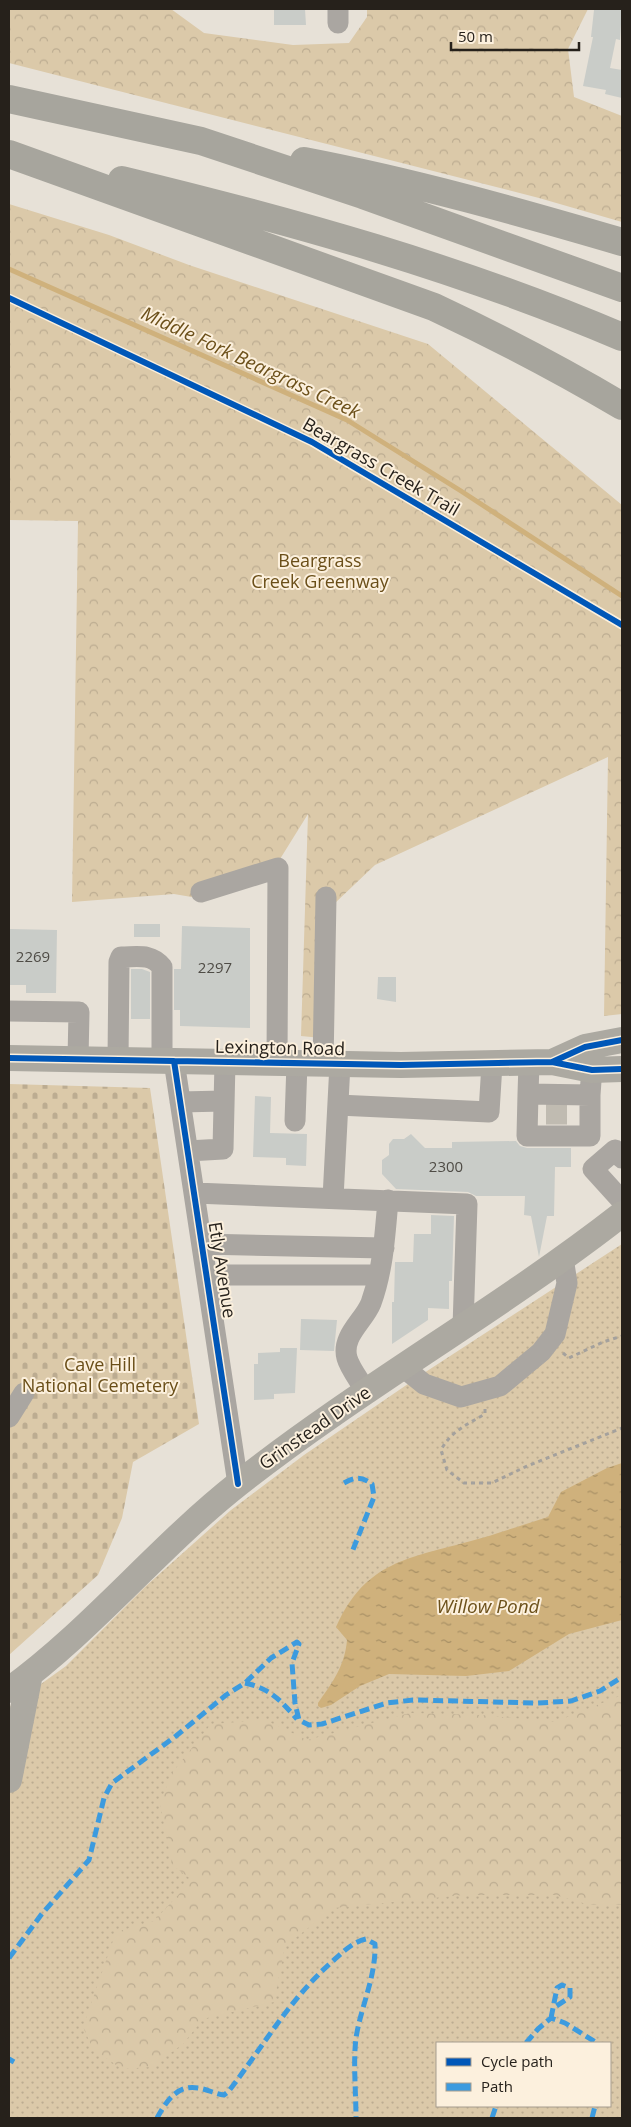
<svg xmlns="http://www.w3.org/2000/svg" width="631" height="2127" font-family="'Open Sans',sans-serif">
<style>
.grass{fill:url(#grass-dots);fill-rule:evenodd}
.forest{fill:url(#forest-crowns)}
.cemetery{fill:url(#cemetery-stones)}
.water{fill:url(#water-ripples)}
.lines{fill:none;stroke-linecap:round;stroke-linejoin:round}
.stream{stroke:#cfb17c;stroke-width:5}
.building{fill:#c9ccc8}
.minor-tunnel{stroke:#c0bbb1;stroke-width:21;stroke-dasharray:21 11;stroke-linecap:butt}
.path{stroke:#a4a19d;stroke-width:3;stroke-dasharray:4 4;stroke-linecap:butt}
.minor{stroke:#aaa6a1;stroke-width:21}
.major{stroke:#aca9a1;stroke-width:26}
.highway{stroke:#a7a59d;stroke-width:28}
.quiet{stroke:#3c9bdf;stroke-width:5;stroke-dasharray:10 5;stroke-linecap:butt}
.cycleway-casing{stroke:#fcf0dd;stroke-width:9}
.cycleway{stroke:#0057b8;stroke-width:6}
.labels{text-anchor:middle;stroke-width:4;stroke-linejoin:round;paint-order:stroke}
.number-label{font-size:15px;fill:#4f4c46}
.street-label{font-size:18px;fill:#26211b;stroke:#fcf0dd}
.park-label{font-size:18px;fill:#6a4e18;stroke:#fcf0dd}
.water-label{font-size:19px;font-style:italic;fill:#6c501a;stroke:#fcf0dd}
</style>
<defs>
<pattern id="grass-dots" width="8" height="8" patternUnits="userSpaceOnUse" patternTransform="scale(1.25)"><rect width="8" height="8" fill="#dbc9a9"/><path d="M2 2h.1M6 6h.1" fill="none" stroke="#bcac91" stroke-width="1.8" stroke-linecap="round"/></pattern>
<pattern id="forest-crowns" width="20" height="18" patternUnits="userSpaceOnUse" patternTransform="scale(1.25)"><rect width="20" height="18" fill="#dbc9a9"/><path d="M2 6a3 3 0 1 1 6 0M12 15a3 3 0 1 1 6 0" fill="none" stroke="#bcac91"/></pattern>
<pattern id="cemetery-stones" width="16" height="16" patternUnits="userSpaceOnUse" patternTransform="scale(1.25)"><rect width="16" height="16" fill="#dbc9a9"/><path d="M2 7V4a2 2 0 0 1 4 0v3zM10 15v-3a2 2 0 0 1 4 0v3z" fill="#bcac91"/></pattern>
<pattern id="water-ripples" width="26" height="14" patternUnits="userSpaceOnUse" patternTransform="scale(1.25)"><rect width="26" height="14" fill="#cfb17c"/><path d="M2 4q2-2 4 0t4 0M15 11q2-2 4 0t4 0" fill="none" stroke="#a89065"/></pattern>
</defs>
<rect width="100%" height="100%" fill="#e7e1d7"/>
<path class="grass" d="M622,1244V2118H9V1707L66,1666L146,1586L231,1510L304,1455L424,1373ZM437,2043H610V2106H437Z"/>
<path class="forest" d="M9,9H171L204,33L293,45L349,43L367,17V9H588L568,49L574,97L622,116V222L539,198L9,63Z
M9,204L109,235L189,265L428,344L622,505V1014L604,1016L608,757L375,865L334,904L331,1039L301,1036L308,814L267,880L209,900L174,894L72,902L78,521L9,520Z
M622,1695V1905H590L555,1895H463L334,1908L285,1946L274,2002L203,2019L183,2044L151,2067L122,2069L93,2049L83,2027L116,1932L154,1921L192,1880L172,1865L160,1803L172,1773L211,1724L265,1720L307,1740L410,1713L481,1715L555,1722Z"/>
<path class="cemetery" d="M9,1084L150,1088L199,1424L133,1462L122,1518L98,1575L9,1655Z"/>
<path class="water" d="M622,1463V1620L569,1634L509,1671L466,1676L389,1674L360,1686L331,1705L321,1708L318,1706V1703C332,1683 345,1666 347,1640L336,1627C365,1561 410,1558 471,1541C497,1534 522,1525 548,1517L561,1492L607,1468Z"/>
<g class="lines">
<path class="stream" d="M9,269L347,420L461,491L622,596"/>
</g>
<path class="building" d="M274,9H305L306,25H274Z
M600,9H622L620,40L616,39L610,68L622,70V98L605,94L606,90L583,86L593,37H591L594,10H600Z
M134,924H160V937H134Z
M182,926L250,928V1028L180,1026V1010H174V969H181Z
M9,929L57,930L56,993H26V985H9Z
M131,969H142L150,972V1019H131Z
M378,977H396V1002L377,999Z
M255,1096L271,1097L270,1133L307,1134L306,1166L286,1165V1158L253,1157Z
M411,1134L425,1148H452V1142L516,1141L520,1146L527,1148H571V1167H555L554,1216H547L539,1257L531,1216L524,1215L525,1196H476L468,1192L396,1189L382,1174V1160L389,1155V1144L393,1139H404Z
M431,1215L454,1216L452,1281H449V1309L428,1308V1320L392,1344V1302H394L395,1262H413L414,1234H431Z
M301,1319L337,1320L334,1351L300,1350Z
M280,1348H297L295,1393L274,1394V1399L254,1400V1364H258V1353L280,1352Z"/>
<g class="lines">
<path class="minor-tunnel" d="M546,1114H575"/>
<path class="path" d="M563,1353L569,1358L603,1342L622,1336
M485,1409V1414C468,1424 451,1431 441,1450L447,1470L464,1483H492L525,1467L622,1428"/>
<path class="minor" d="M338,9V23
M201,892L278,868L277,1063
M9,1011L79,1012L78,1059
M118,1060L119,962L121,957C137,957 151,953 162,967V1061
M174,1061L238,1484
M529,1063L528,1094L590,1095L591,1081
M323,1064L326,897
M528,1094L527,1136H590V1095
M180,1102L224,1101
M338,1105L489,1112L492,1064
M295,1121L297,1063
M188,1151L223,1149L225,1062
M622,1158L615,1150L593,1169L622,1201
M195,1193L467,1204L463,1327
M333,1198L340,1064
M202,1244L384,1248
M207,1275H379
M403,1367L424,1384L461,1397L500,1386L541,1352L555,1334L567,1283L563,1258
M366,1392C361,1382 350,1369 347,1358C341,1336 364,1321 371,1303C383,1270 385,1235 388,1200
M9,1417L24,1393"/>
<path class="major" d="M9,1058L401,1065L552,1062L592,1070L622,1069
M552,1062L585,1047L622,1040
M9,1690C92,1630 157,1548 238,1484C361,1387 499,1310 622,1214
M9,1780L30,1674"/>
<path class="highway" d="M9,99L201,141L363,195L622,288
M9,154L434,307C498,337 561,370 622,406
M304,161C414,182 516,211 622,242
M122,180C292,221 460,268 622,337"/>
<path class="quiet" d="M344,1483C355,1477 361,1476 372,1484L374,1497L352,1552
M245,1683C271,1689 280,1700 297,1719
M9,1958L41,1915L89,1860L104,1798L112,1783L176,1736L226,1695L245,1683L271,1658L297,1642L299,1644L292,1663L295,1703L299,1720L309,1725L322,1724L387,1703L413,1700L538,1703L571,1701L600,1691L622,1677
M551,2018L557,1988L562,1985L570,1988V1997L555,2007
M526,2043L538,2029L551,2018L565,2023L597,2043
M9,2059L14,2062
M157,2118C166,2102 177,2084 198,2088C207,2089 215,2094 224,2095L228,2092C263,2047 290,1998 334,1960C344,1951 353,1942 366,1939L375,1944C376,1977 361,2006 356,2038C353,2062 356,2093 356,2118
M492,2118L496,2106
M592,2118L595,2106"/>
<defs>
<path id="cycleway" d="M9,298L312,442L622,625
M9,1058L401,1065L552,1062L592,1070L622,1069
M174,1061L238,1484
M552,1062L585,1047L622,1040"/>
</defs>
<use href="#cycleway" class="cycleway-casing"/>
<use href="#cycleway" class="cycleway"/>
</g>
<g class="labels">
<g class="number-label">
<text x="33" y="962">2269</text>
<text x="215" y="973">2297</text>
<text x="446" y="1172">2300</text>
</g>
<g class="street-label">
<text transform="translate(381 467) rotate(30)" y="6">Beargrass Creek Trail</text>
<text transform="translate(280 1048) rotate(1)" y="6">Lexington Road</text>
<text transform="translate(222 1270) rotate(81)" y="6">Etly Avenue</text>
<text transform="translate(315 1428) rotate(-35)" y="6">Grinstead Drive</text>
</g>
<g class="park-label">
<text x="320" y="567">Beargrass<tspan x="320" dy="21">Creek Greenway</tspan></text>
<text x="100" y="1371">Cave Hill<tspan x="100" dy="21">National Cemetery</tspan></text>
</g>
<g class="water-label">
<text transform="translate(251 362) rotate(25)" y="7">Middle Fork Beargrass Creek</text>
<text x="488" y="1613">Willow Pond</text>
</g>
</g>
<rect width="631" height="2127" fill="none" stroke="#26211b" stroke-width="20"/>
<rect x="436" y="2042" width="175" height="65" fill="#fcf0dd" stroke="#a69d8f"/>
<rect x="446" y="2058" width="25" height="8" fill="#0057b8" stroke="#a69d8f"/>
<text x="481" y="2067" font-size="15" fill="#26211b">Cycle path</text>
<rect x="446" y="2083" width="25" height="8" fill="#3c9bdf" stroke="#a69d8f"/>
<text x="481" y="2092" font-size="15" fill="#26211b">Path</text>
<path d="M451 42v8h128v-8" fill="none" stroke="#26211b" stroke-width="2.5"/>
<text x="458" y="42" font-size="15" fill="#26211b" stroke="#fcf0dd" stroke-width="4" paint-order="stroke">50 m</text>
</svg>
